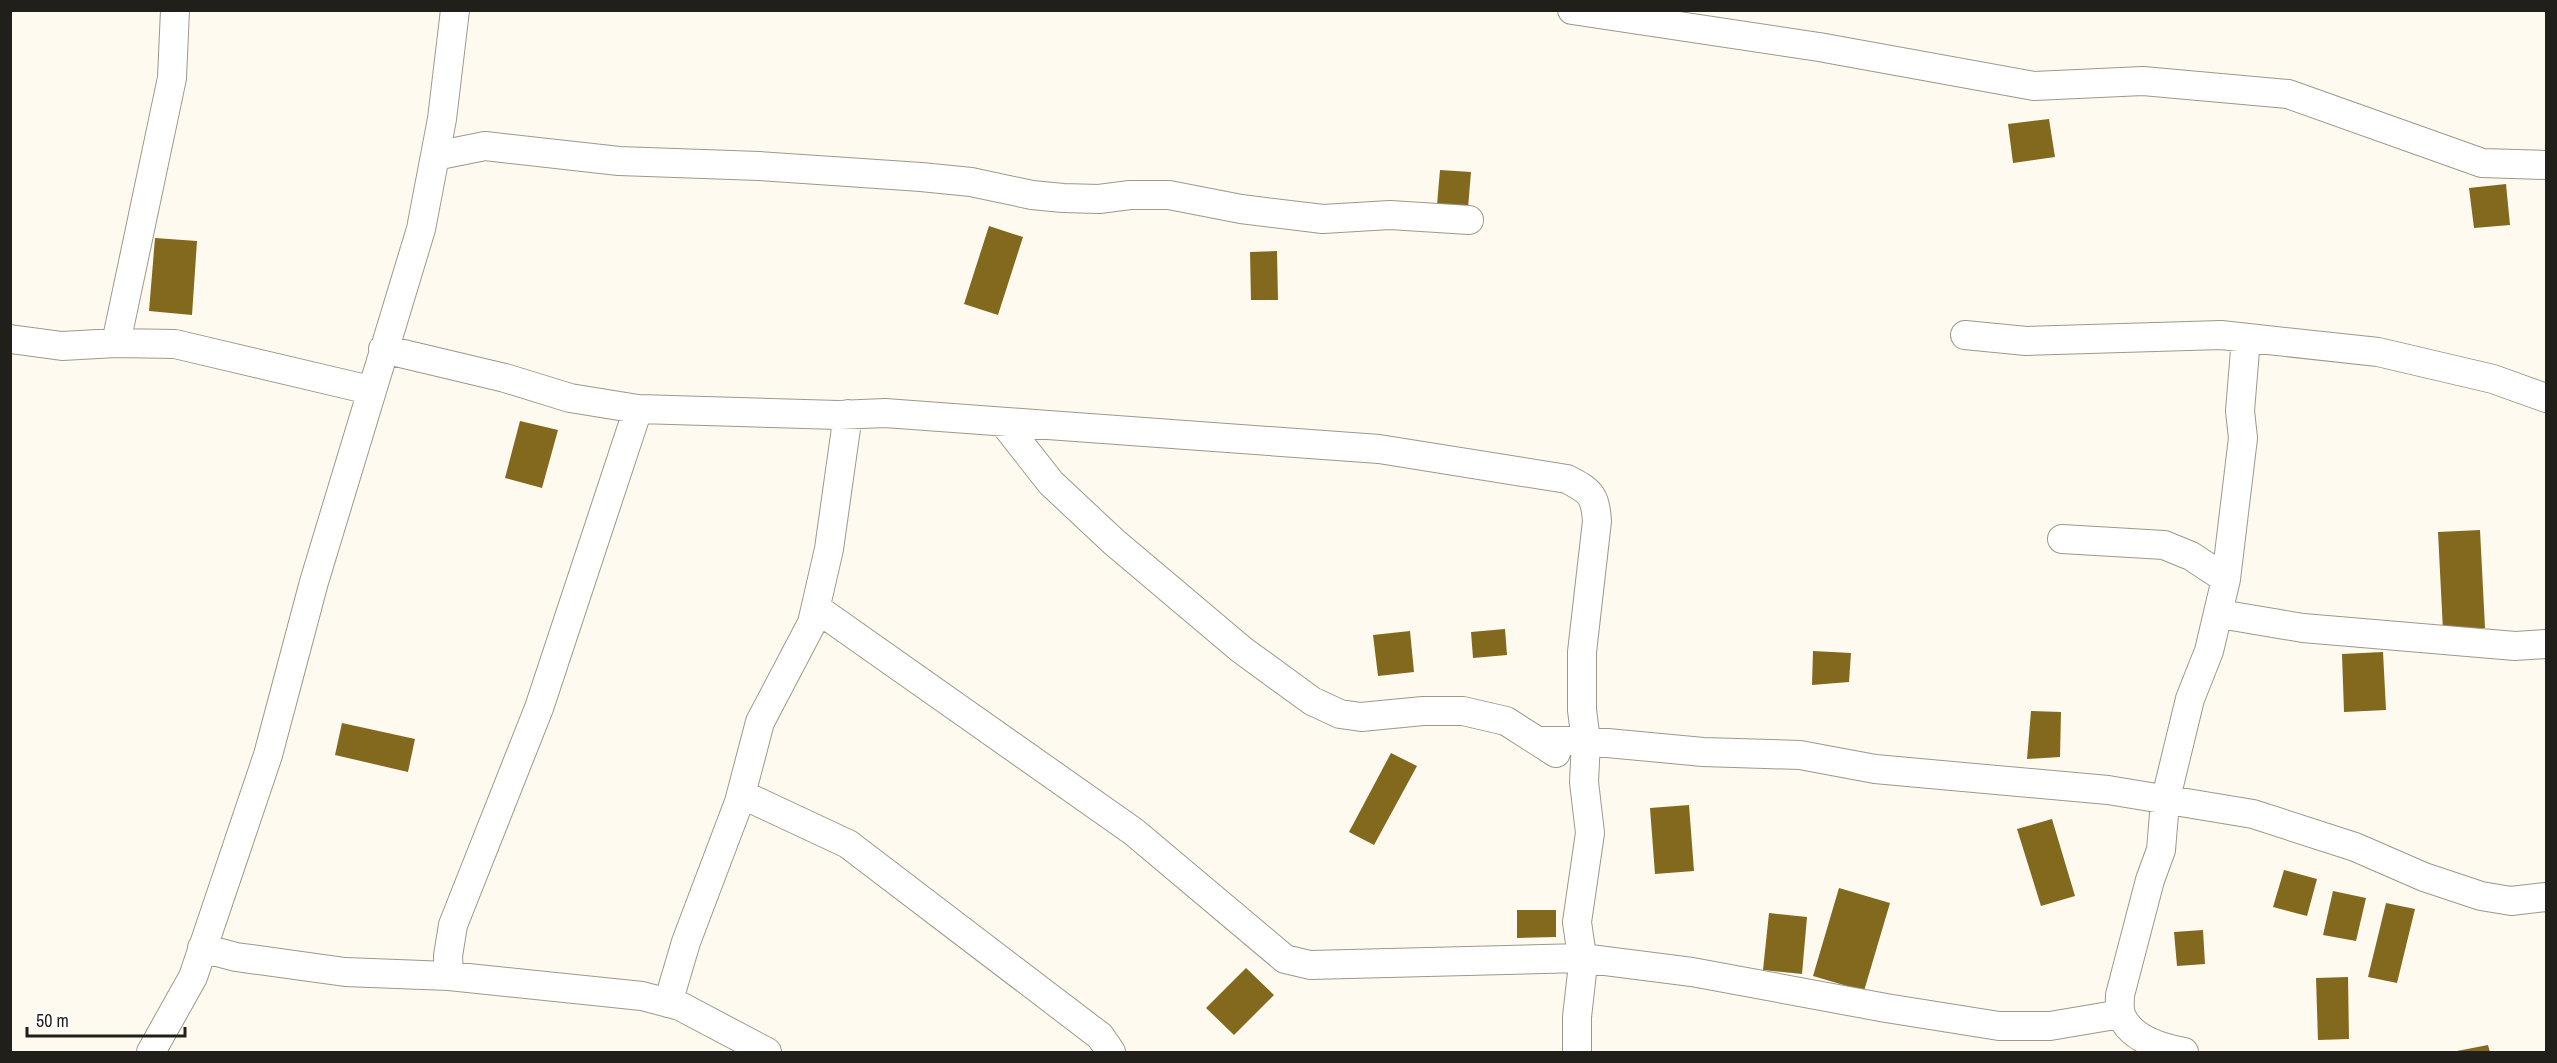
<svg xmlns="http://www.w3.org/2000/svg" width="2557" height="1063" font-family="'Archivo Narrow',sans-serif">
<style>
.building{fill:#82691d}
.lines{fill:none;stroke-linecap:round;stroke-linejoin:round}
.minor-casing{stroke:#9c988c;stroke-width:30}
.minor{stroke:#fff;stroke-width:28}
</style>
<rect width="100%" height="100%" fill="#fefaf0"/>
<path class="building" d="M2049,119L2055,157L2013,163L2008,124Z
M1440,170L1471,172L1468,208L1437,205Z
M2506,184L2510,225L2474,228L2469,188Z
M989,226L1023,237L998,315L964,304Z
M155,238L197,241L192,315L149,311Z
M1277,251L1278,300H1251L1250,252Z
M520,421L558,430L542,488L505,478Z
M2480,530L2485,628L2443,631L2438,532Z
M1505,629L1507,655L1473,658L1471,632Z
M1410,631L1414,672L1378,676L1373,635Z
M1813,651L1851,653L1849,682L1812,685Z
M2383,652L2386,710L2344,712L2342,654Z
M2031,711L2061,712L2060,757L2027,759Z
M342,723L415,739L408,772L335,755Z
M1391,753L1417,766L1374,845L1349,832Z
M1689,805L1694,871L1655,874L1650,808Z
M2052,819L2075,896L2041,906L2017,829Z
M2284,870L2317,879L2307,916L2273,907Z
M1839,888L1890,903L1864,991L1813,976Z
M2333,891L2366,898L2356,941L2323,935Z
M2386,903L2415,909L2397,983L2368,977Z
M1517,910H1556V937L1517,938Z
M1769,913L1807,917L1802,974L1763,970Z
M2203,930L2205,964L2177,966L2174,932Z
M1246,968L1274,995L1234,1035L1206,1008Z
M2348,977L2349,1039L2318,1040L2316,978Z
M2488,1045L2490,1052H2457V1051Z"/>
<g class="lines">
<defs>
<path id="minor" d="M1572,10L1819,47L2034,86L2143,81L2288,94L2482,163L2546,165
M435,156L485,146L619,161L759,166L921,177L971,182L1032,195L1063,198L1099,199L1130,195H1169L1241,209L1323,219L1390,215L1469,220
M1965,335L2026,341L2221,335L2378,352L2493,379L2546,398
M10,339L62,346L116,343L175,344L370,390
M116,343L172,78L175,10
M383,349L505,378L570,398L638,409L838,415L885,413L1048,425L1379,449L1567,479C1590,491 1595,494 1597,521L1582,652V710L1586,741L1584,782L1590,833L1577,922L1583,964L1577,1017V1052
M1003,422L1051,483L1114,542L1242,650L1312,701L1340,714L1361,717L1423,711H1463L1506,721L1556,753
M2062,539L2164,545L2191,556L2226,579L2209,651L2190,699L2165,802L2161,850L2150,880L2120,995C2120,1001 2119,1009 2121,1015C2131,1039 2162,1048 2184,1052
M2226,579L2243,438L2240,411L2246,338
M816,608L1134,832L1285,959L1310,965L1582,958L1692,972L1886,1008L1999,1026H2050L2121,1014
M2220,614L2303,628L2515,646L2546,644
M1541,741H1586L1703,752L1800,755L1875,769L2108,790L2253,814L2355,847L2424,877L2481,896L2511,901L2546,897
M741,794L848,844L1100,1036L1111,1052
M202,948L236,957L345,972L449,976L642,996L680,1006L767,1052
M449,976L448,956L453,925L539,708L638,409
M668,1003L686,942L739,802L760,722L812,623L829,549L848,414
M151,1052L193,977L268,755L314,582L421,229L442,119L455,10"/>
</defs>
<use href="#minor" class="minor-casing"/>
<use href="#minor" class="minor"/>
</g>
<rect width="2557" height="1063" fill="none" stroke="#201f1a" stroke-width="24"/>
<path d="M27 1027v9h158v-9" fill="none" stroke="#201f1a" stroke-width="3"/>
<text x="36" y="1027" font-size="18" fill="#201f1a" stroke="#ffffff" stroke-width="4.5" paint-order="stroke">50 m</text>
</svg>
